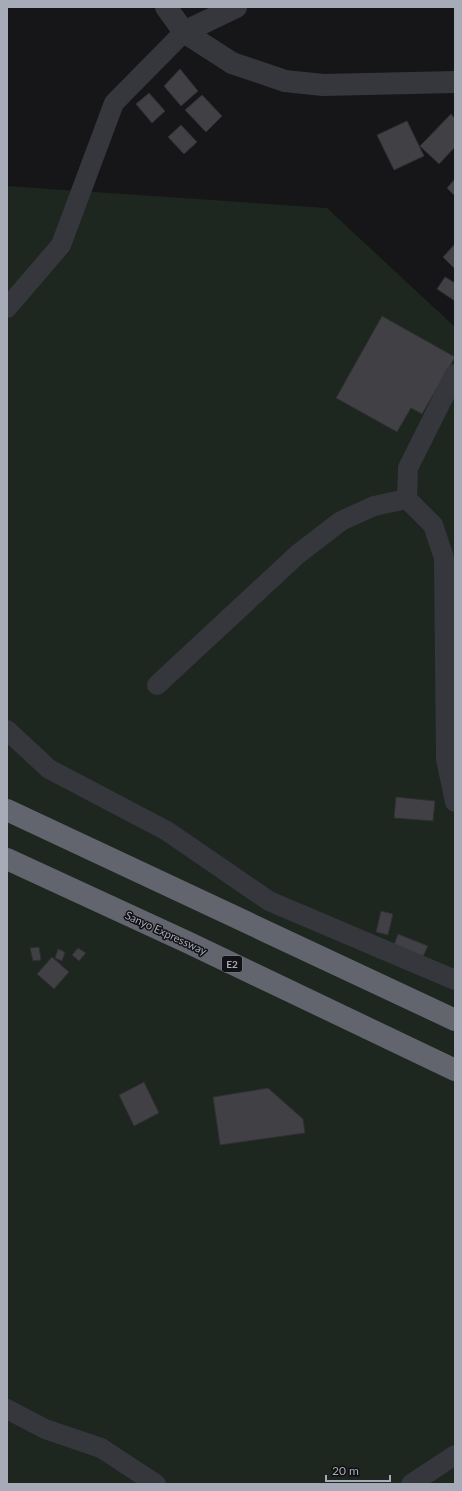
<svg xmlns="http://www.w3.org/2000/svg" width="462" height="1491" font-family="Lato,sans-serif">
<style>
.green{fill:#1d261f}
.building{fill:#404045;stroke:#302f34}
.lines{fill:none;stroke-linecap:round;stroke-linejoin:round}
.minor{stroke:#36373d;stroke-width:20}
.tertiary{stroke:#36373d;stroke-width:22}
.motorway{stroke:#62656e;stroke-width:22}
.labels{text-anchor:middle;stroke-width:3;stroke-linejoin:round;paint-order:stroke}
.shield{fill:#111012;stroke:#7a7c86;stroke-width:1}
.shield-label{font-size:10px;font-weight:bold;fill:#a7abb8}
.street-label{font-size:11px;fill:#a7abb8;stroke:#111012}
</style>
<rect width="100%" height="100%" fill="#161518"/>
<path class="green" d="M7,186L327,208L455,327V1484H7Z"/>
<path class="building" d="M180,69L198,91L181,106L164,86Z
M149,93L165,111L152,123L136,104Z
M202,95L222,116L206,132L185,110Z
M451,114L455,119V147L439,164L420,146Z
M407,121L424,156L394,170L377,135Z
M181,125L197,142L184,154L168,137Z
M455,179V196L447,188Z
M455,244V269L443,257Z
M445,277L455,283V301L437,289Z
M382,316L455,357L422,414L411,408L397,432L336,398Z
M396,797L435,801L433,821L394,818Z
M381,911L393,914L388,935L376,932Z
M398,934L428,946L422,959L393,948Z
M39,947L41,960L33,961L30,948Z
M78,948L86,953L79,961L72,955Z
M58,949L65,952L62,961L55,958Z
M52,957L69,972L54,989L37,974Z
M144,1082L159,1113L134,1126L119,1095Z
M268,1088L303,1119L305,1133L220,1145L213,1097Z"/>
<g class="lines">
<path class="minor" d="M7,308L61,245L114,103L184,32
M455,374L408,468L407,499L433,525L444,558L446,759L455,802
M157,685L298,554L341,521L374,506L407,499
M7,730L49,769L167,831L269,901L455,980
M7,1409L45,1429L101,1448L156,1484
M411,1484L455,1455"/>
<path class="tertiary" d="M166,7L184,32L232,63L285,81L323,85L455,82
M184,32L236,7"/>
<path class="motorway" d="M7,810L455,1020
M7,859L187,942L455,1070"/>
</g>
<g class="labels">
<rect class="shield" x="222" y="956" width="20" height="16" rx="3"/>
<g class="shield-label">
<text x="232" y="968">E2</text>
</g>
<g class="street-label">
<text transform="translate(166 933) rotate(25)" y="4">Sanyo Expressway</text>
</g>
</g>
<rect width="462" height="1491" fill="none" stroke="#a7abb8" stroke-width="16"/>
<path d="M326 1475v6h64v-6" fill="none" stroke="#a7abb8" stroke-width="2"/>
<text x="332" y="1475" font-size="12" fill="#a7abb8" stroke="#111012" stroke-width="3" paint-order="stroke">20 m</text>
</svg>
